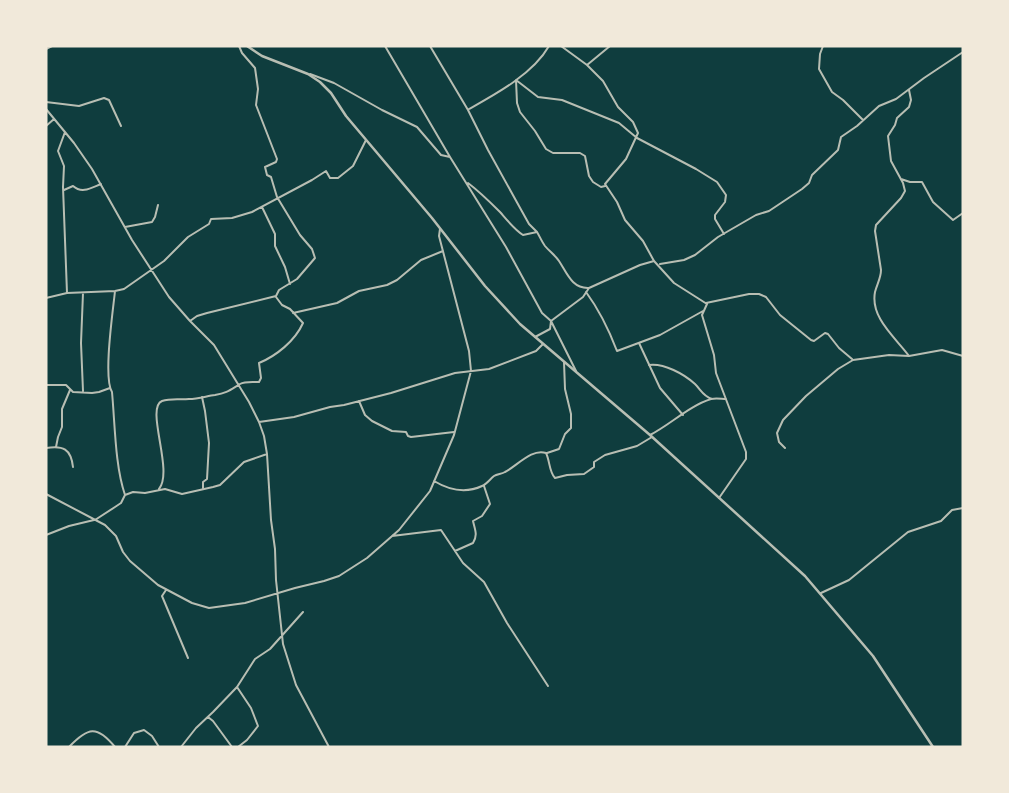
<svg xmlns="http://www.w3.org/2000/svg" width="1009" height="793" font-family="'Crimson Pro',serif">
<style>
.lines{fill:none;stroke-linecap:round;stroke-linejoin:round}
.minor{stroke:#b8beb3;stroke-width:2}
.tertiary{stroke:#b8beb3;stroke-width:2.5}
</style>
<rect width="100%" height="100%" fill="#0f3d3e"/>
<g class="lines">
<path class="minor" d="M385,46L450,157L506,247L542,313L551,321L576,371
M430,46L468,110L488,150L519,206L529,224L537,232
M561,46L587,65L603,81L618,107L633,122L638,133L626,159L605,184L617,202L625,220L643,241L654,261L674,283L707,304L702,315L714,355L716,373L746,452V459L719,498
M823,46L820,54L819,69L832,92L843,100L863,120
M46,49L52,46
M587,65L610,46
M310,74L334,83L382,110L417,127L441,155L450,157
M909,90L911,100L909,107L897,118L895,125L888,136L891,161L903,183L905,191L901,198L876,225L875,231L881,270C881,278 877,284 875,292C870,318 896,338 909,356
M46,102L79,106L104,98L109,100L121,126
M46,109L74,143L92,169L132,240L169,297L190,321L214,345L249,402L259,422L264,436L267,454L271,520L275,549L276,580L283,644L296,685L329,747
M469,109C496,94 533,74 549,46
M46,126L54,119
M65,132L58,151L64,166L63,187L67,293
M901,179L910,182H922L933,202L953,220L963,213
M468,183C480,192 490,202 500,212C507,220 514,229 523,235L537,232C540,237 542,242 545,246C549,251 555,255 559,261C567,273 572,289 589,288
M605,186L601,187L593,182L589,176L585,156L580,153H553L546,149L535,131L520,112L517,103L516,80L538,97L562,100L619,123L637,138L696,169L717,182L726,195L725,202L715,215V219L724,234
M64,190L73,186C82,194 91,188 101,184
M262,207L275,234V246L285,267L290,284
M125,227L152,222L155,217L158,205
M660,264L684,260L695,255L718,237L756,215L769,211L802,189L809,183L812,175L838,150L841,137L857,126L879,106L896,99L924,78L963,52
M115,291C113,311 103,378 112,392C115,424 115,466 125,495
M586,292C600,311 609,330 617,351L660,335L703,311
M46,298L67,293L115,291L124,289L164,261L188,237L209,224L211,219L232,218L252,212L312,180L326,171L330,178H338L353,166L366,140
M706,303L749,294H759L766,297L780,315L811,340L814,341L825,333L828,334L839,348L852,359
M293,313L337,303L359,291L387,285L397,280L421,260L443,251
M190,321L197,316L207,313L276,296L279,290L297,279L315,258L312,249L300,235L277,197L271,177L267,175L265,167L276,162L277,159L256,105L258,89L255,68L242,53L239,46
M535,337L550,329L551,321L583,297L589,288L640,265L654,261
M639,343L660,388L683,415
M649,365C664,363 684,374 695,384C701,390 703,396 712,399
M46,385H66L73,392L92,393L99,392L110,388
M83,391L81,343L83,293
M202,397L205,411L209,443L207,479L203,482V488
M359,401L365,415L372,421L392,431L406,432L408,436L411,437L454,432
M259,422L294,417L330,407L344,405L391,393L455,373L489,369L536,351L543,344
M650,435C671,424 689,406 711,399C716,398 722,399 726,399
M56,447L58,437L62,427V409L70,390
M46,448C63,445 71,449 73,467
M785,448L779,442L777,433L783,420L806,396L838,369L853,360L889,355L909,356L942,350L963,356
M547,453L559,449L565,434L571,428V414L565,389L564,362
M434,481C449,490 465,494 482,486C487,484 490,479 494,476C497,474 502,474 505,472C517,466 532,448 546,453C550,461 549,472 555,478L567,475L584,474L594,467V462L605,455L637,446L652,437
M159,489C174,471 145,408 162,401C171,398 180,400 189,399C198,399 207,396 215,395C227,393 230,390 240,384C245,381 253,382 259,382L261,378L259,363C276,356 295,341 303,323L290,309L282,305L276,297
M46,494L105,525L116,536L123,552L130,561L158,585L192,603L209,608L245,603L295,588L324,581L339,576L367,558L399,530L430,491L454,435L467,386L471,371L469,351L439,236L440,229
M95,520L115,507L121,503L125,495L133,492L145,493L165,489L182,494L213,487L220,485L244,462L267,454
M46,535L69,526L94,520
M392,536L441,530L463,563L484,582L507,623L548,686
M455,551L473,543C478,535 475,530 473,521L482,516L490,504L484,486
M166,590L162,596L188,658
M821,593L849,580L908,532L941,521L952,510L963,508
M237,687L251,708L258,726L247,740L238,747
M208,717L213,721L232,747
M46,746L47,747
M69,747C88,727 97,725 115,747
M125,747L134,733L144,730L152,736L159,747
M181,747L196,728L213,712L237,687L255,659L270,649L303,612"/>
<path class="tertiary" d="M247,46L262,56L308,74L320,82L331,93L346,116L432,218L485,286L520,324L650,435L805,576L873,656L933,747"/>
</g>
<rect width="1009" height="793" fill="none" stroke="#f1e9da" stroke-width="95"/>
</svg>
